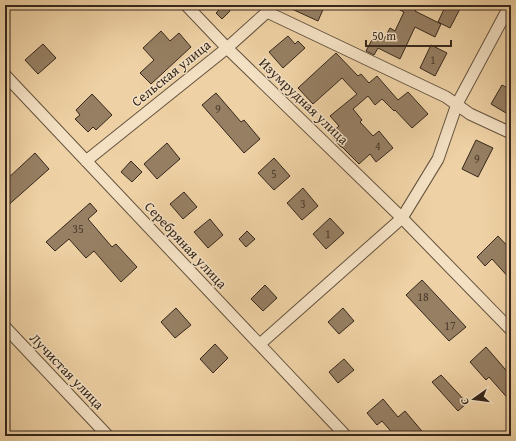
<svg xmlns="http://www.w3.org/2000/svg" width="516" height="441" font-family="'Gentium Book Plus',serif">
<style>
.building{fill:#967f63;stroke:#36271c}
.lines{fill:none;stroke-linecap:round;stroke-linejoin:round}
.minor-casing{stroke:#64523e;stroke-width:13}
.minor{stroke:#f4e1c4;stroke-width:11}
.labels{text-anchor:middle;stroke-width:3;stroke-linejoin:round;paint-order:stroke}
.number-label{font-size:12px;fill:#4e3d2e}
.street-label{font-size:14px;fill:#36271c;stroke:#f4e1c4}
</style>
<rect width="100%" height="100%" fill="#eed1a4"/>
<filter id="stains"><feTurbulence type="fractalNoise" baseFrequency=".005" numOctaves="4"/><feColorMatrix values="0 0 0 0 .2 0 0 0 0 .09 0 0 0 0 .02 0 0 0 .5 -.17"/></filter>
<radialGradient id="worn" r=".72"><stop offset=".6" stop-color="#630" stop-opacity="0"/><stop offset="1" stop-color="#630" stop-opacity=".3"/></radialGradient>
<path class="building" d="M224,5L230,11L222,19L216,13Z
M283,5H325L318,21Z
M390,5H419L415,11L441,24L435,37L415,27L400,59L378,48L374,55L366,51L375,34L384,39L390,28L395,31L404,12Z
M446,5H462L450,28L438,22Z
M161,31L170,41L179,33L191,47L151,84L140,73L154,60L143,48Z
M288,36L295,44L298,41L305,48L283,68L269,52Z
M43,44L56,58L38,74L25,60Z
M431,45L447,53L435,76L420,68Z
M336,53L358,76L361,74L369,83L377,76L398,100L408,92L428,114L412,128L395,110L394,111L382,99L375,105L368,96L353,109L362,120L360,122L373,136L379,131L393,148L376,162L370,154L359,164L342,147H341L330,134L339,126L330,116L357,94L342,78L313,104L298,88Z
M502,85L511,90V116L491,104Z
M216,93L241,122L244,120L260,139L244,153L202,105Z
M92,94L112,115L96,130L93,127L88,132L75,119L80,115L76,110Z
M476,140L493,148L478,177L462,169Z
M167,143L180,159L157,179L144,164Z
M35,153L49,169L5,208V181Z
M274,158L290,176L274,190L258,173Z
M131,161L142,172L132,182L121,172Z
M303,188L318,206L302,220L287,203Z
M184,192L197,207L183,219L170,204Z
M90,203L97,211L88,219L112,247L116,244L137,267L121,282L94,251L86,258L69,239L55,251L46,242Z
M330,218L344,233L326,249L313,234Z
M210,219L223,235L208,248L194,232Z
M247,231L255,239L246,247L239,239Z
M498,236L511,250V280L492,259L485,266L477,257Z
M422,280L466,327L449,341L406,295Z
M265,285L277,298L263,311L251,299Z
M176,308L191,325L175,338L161,322Z
M343,308L354,321L339,334L328,322Z
M215,344L228,358L213,373L200,359Z
M486,347L511,376V402L489,377L486,380L470,362Z
M344,359L354,370L338,383L329,372Z
M441,375L467,403L458,411L432,382Z
M383,399L398,417L405,411L426,436H395L382,421L377,425L367,413Z"/>
<g class="lines">
<defs>
<path id="minor" d="M186,5L227,48L402,218L511,330
M267,12L446,97L470,114L511,133
M5,75L346,436
M86,161L227,48L267,12L270,5
M5,327L108,436
M260,344L402,218L438,159L457,104L510,5"/>
</defs>
<use href="#minor" class="minor-casing"/>
<use href="#minor" class="minor"/>
</g>
<g class="labels">
<g class="number-label">
<text x="433" y="64">1</text>
<text x="218" y="113">9</text>
<text x="378" y="150">4</text>
<text x="477" y="163">9</text>
<text x="274" y="178">5</text>
<text x="303" y="208">3</text>
<text x="78" y="233">35</text>
<text x="328" y="238">1</text>
<text x="423" y="301">18</text>
<text x="450" y="330">17</text>
</g>
<g class="street-label">
<text transform="translate(171 73) rotate(-39)" y="5">Сельская улица</text>
<text transform="translate(304 101) rotate(44)" y="5">Изумрудная улица</text>
<text transform="translate(186 245) rotate(47)" y="5">Серебряная улица</text>
<text transform="translate(67 371) rotate(46)" y="5">Лучистая улица</text>
</g>
</g>
<rect width="516" height="441" fill="none" stroke="#eed1a4" stroke-width="20"/>
<rect x="6" y="6" width="504" height="429" fill="none" stroke="#36271c" stroke-width="2"/>
<rect x="10" y="10" width="496" height="421" fill="none" stroke="#36271c"/>
<g transform="translate(474 399) rotate(256)" stroke="#f4e1c4" stroke-width="3" paint-order="stroke">
<path d="M0-3L7 15L0 10L-7 15Z" fill="#36271c"/>
<text y="-6" font-size="11" font-weight="bold" text-anchor="middle" fill="#36271c">С</text>
</g>
<path d="M366 40v6h85v-6" fill="none" stroke="#36271c" stroke-width="2"/>
<text x="372" y="40" font-size="12" fill="#36271c" stroke="#f4e1c4" stroke-width="3" paint-order="stroke">50 m</text>
<rect width="100%" height="100%" filter="url(#stains)"/>
<rect width="100%" height="100%" fill="url(#worn)"/>
</svg>
